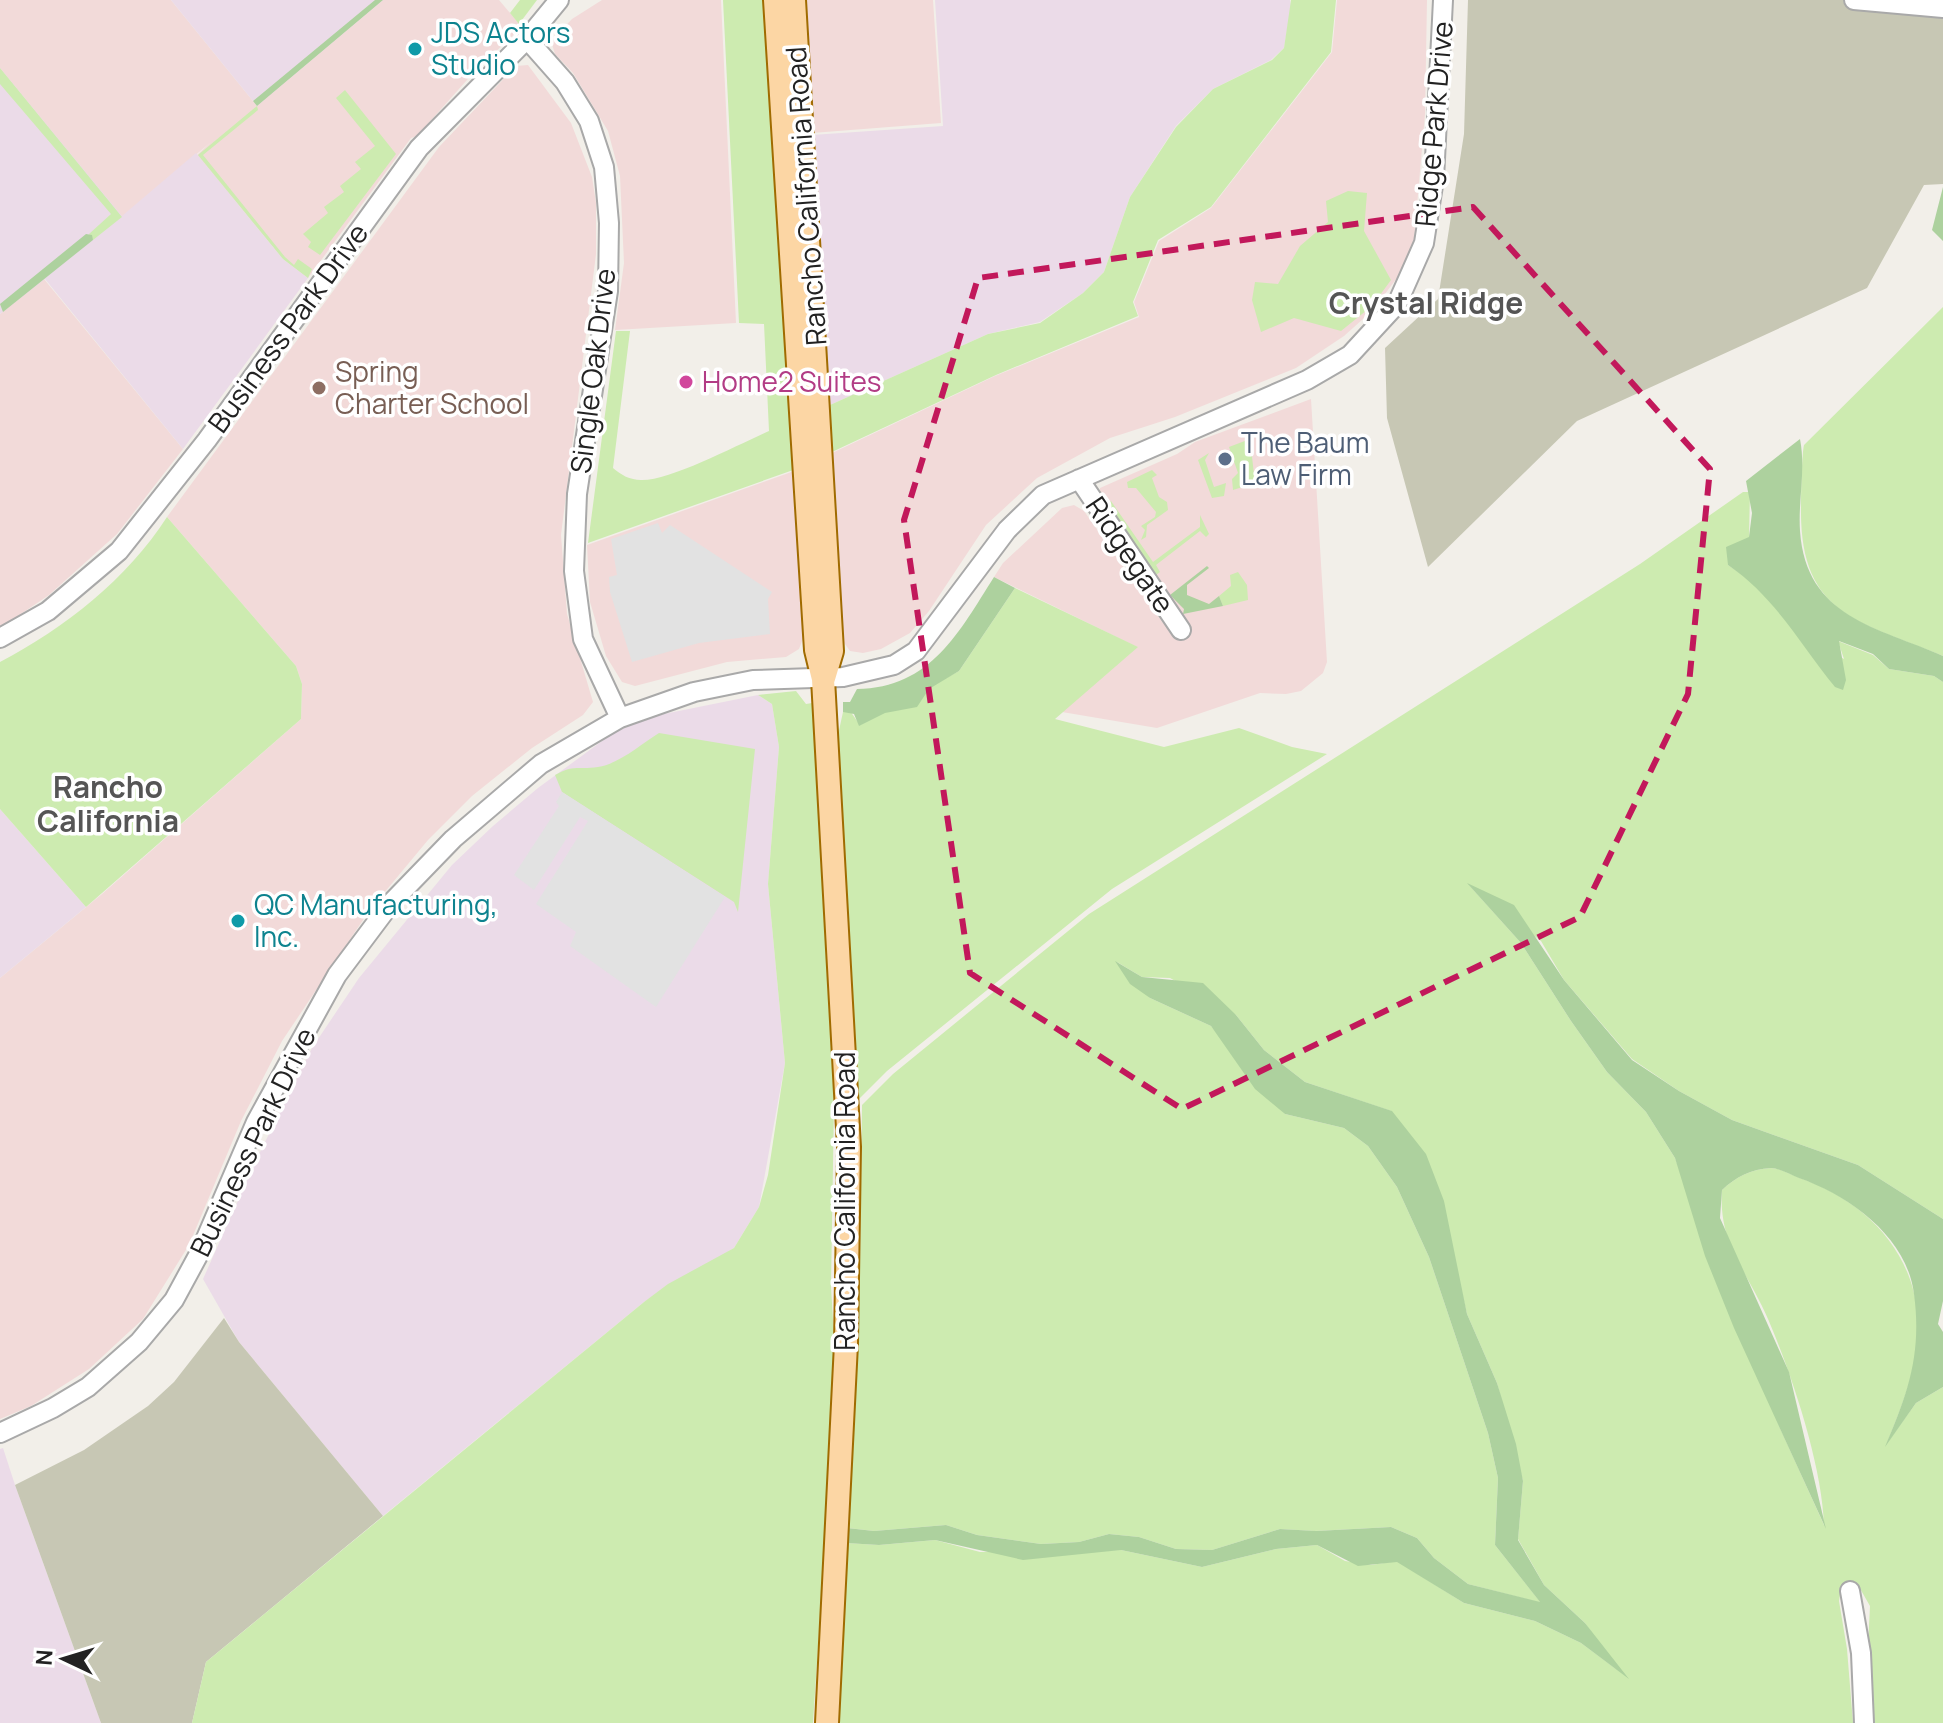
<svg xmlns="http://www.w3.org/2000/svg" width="1943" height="1723" font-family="Manrope,sans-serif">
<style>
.commercial{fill:#f2dad9}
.industrial{fill:#ebdbe8}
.construction{fill:#c7c7b4}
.grass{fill:#cdebb0}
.forest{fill:#add19e}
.parking{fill:#e2e2e2}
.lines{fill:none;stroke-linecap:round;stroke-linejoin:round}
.minor-casing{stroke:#a9a9a9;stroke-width:22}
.major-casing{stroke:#a06b00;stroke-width:26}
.minor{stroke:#fff;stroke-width:18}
.major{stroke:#fcd6a4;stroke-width:22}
.marked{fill:none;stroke:#c2185b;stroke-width:6;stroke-dasharray:16 10;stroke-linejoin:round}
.culture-dot{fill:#0f9aa8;stroke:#fff;stroke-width:3}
.hotel-dot{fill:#d1479c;stroke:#fff;stroke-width:3}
.education-dot{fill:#8d6e63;stroke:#fff;stroke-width:3}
.service-dot{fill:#5c6f8a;stroke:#fff;stroke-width:3}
.labels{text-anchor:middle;stroke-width:7;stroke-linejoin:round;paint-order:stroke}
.culture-label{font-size:28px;fill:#0d838f;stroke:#fff;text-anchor:start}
.street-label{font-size:28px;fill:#222;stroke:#fff}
.education-label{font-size:28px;fill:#785e54;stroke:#fff;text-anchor:start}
.hotel-label{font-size:28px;fill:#b23c85;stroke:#fff;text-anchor:start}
.service-label{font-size:28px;fill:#4e5e75;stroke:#fff;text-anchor:start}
.neighbourhood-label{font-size:30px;font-weight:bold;fill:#555;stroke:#fff}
</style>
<rect width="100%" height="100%" fill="#f2efe9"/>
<path class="commercial" d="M0,0H171L257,106L383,0H499L522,27L475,71L417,136L411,138L308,278L283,259L197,155L211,142L122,217L0,68Z
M602,0H721L736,323L615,330L624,263L620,176L608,131L573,73L555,54L551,41L572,19Z
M803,0H933L941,123L812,133Z
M1337,0H1427L1425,114L1414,240L1400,274L1372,311L1344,336L1296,368L1175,417L1110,438L1037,478L986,525L929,611L910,633L881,649L863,653L850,651L840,637L832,453L995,376L1139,317L1134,302L1159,241L1211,208L1332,52Z
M528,65L571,123L592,177L596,203V254L561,535L567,614L593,702L583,715L532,748L472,796L428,840L369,911L282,1041L241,1121L189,1245L143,1319L89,1369L31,1406L0,1419V978L102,894L301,719L302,684L296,666L167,517L439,147L516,66Z
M44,279L183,449L117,534L49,595L0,628V314Z
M1311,399L1327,662L1323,673L1301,691L1286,694L1260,693L1157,728L1062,712L1137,647L994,577L1003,563L1062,508L1074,505L1084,511L1163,623L1182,615L1100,497V488L1177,454L1195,442Z
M797,470L804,636L799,649L786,657L727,662L635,686L622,682L606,656L590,602L587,545Z"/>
<path class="industrial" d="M171,0H383L257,106Z
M935,0H1290L1291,6L1284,48L1271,60L1213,89L1176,126L1130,197L1104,272L1083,293L1040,322L988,334L830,405L812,135L943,126Z
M0,68L122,216L196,153L283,259L308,278L183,449L45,279L0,314Z
M758,695L772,704L779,747L768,884L785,1063L759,1207L734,1248L644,1302L383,1516L239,1342L203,1279L257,1158L312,1048L359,978L452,865L493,826L538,788L613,733L649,717Z
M0,809L86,907L0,978Z
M3,1448L15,1485L101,1723H0V1449Z"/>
<path class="construction" d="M1468,0H1943V184L1924,185L1867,288L1577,421L1428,567L1387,418L1385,348L1438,299L1464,134Z
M224,1318L239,1342L383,1516L206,1662L192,1723H101L15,1485L84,1450L148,1406L174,1382Z"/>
<path class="grass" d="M520,0H537L519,24L510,13Z
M723,0H766L796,469L588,543L616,331H630L613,468C621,475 630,480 641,480C670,481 739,444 769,431L764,324L739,323Z
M1291,0H1336L1331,52L1211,207L1158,240L1133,302L1138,316L996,375L832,452L830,405L988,334L1040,323L1083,293L1104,272L1130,197L1176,127L1213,89L1272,60L1284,48Z
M0,68L122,217L93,240L89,234L111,214L0,84Z
M345,90L396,154L320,255L308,247L311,242L303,234L328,213L324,207L344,192L340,186L361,169L355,162L375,146L336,98Z
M257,106L258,110L203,155L285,257L294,265L298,259L312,269L308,278L283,259L198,155Z
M1348,191L1367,193L1364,231L1391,280L1372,306L1341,331L1294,318L1261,332L1252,300L1255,282L1278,284L1300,246L1328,222L1326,201Z
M1943,307V656C1859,621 1799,616 1801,506C1801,495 1802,452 1804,445Z
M1250,439L1255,483L1233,490L1232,479L1238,473L1229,447Z
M1209,453L1205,460L1214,487L1226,483L1224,496L1212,498L1198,460Z
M1152,470L1157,475L1152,478L1159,497L1167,502L1168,510L1147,525L1146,537L1141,540L1145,530L1141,526L1155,517L1156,512L1136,488H1128L1127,482Z
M1743,492H1750L1749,538L1728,565L1752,581L1798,634L1844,659L1838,641L1873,655L1889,669L1934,676L1943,682V1219L1858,1165L1732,1120L1679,1091L1632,1059L1564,980L1541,941L1469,885L1521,943L1571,1021L1607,1072L1646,1112L1675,1158L1780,1428L1824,1525C1822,1465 1792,1375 1768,1319C1748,1272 1718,1245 1722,1190C1736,1177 1751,1169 1771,1168C1780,1168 1791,1175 1800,1178C1852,1196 1898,1234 1913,1289C1928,1342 1907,1394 1887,1443L1916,1403L1943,1387V1723H1872L1868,1647L1870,1606L1858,1585L1847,1584L1841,1589L1839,1601L1847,1649L1853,1723H836L846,1543L879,1545L935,1540L980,1552L1121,1550L1202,1567L1276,1549L1317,1545L1345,1561L1371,1565L1397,1561L1464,1603L1535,1621L1581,1643L1616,1669L1585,1623L1544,1585L1518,1539L1523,1481L1497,1383L1467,1314L1455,1264L1391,1111L1305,1082L1264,1050L1236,1015L1170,978L1142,977L1117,962L1150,998L1211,1026L1285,1114L1344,1128L1368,1146L1397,1187L1429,1257L1488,1433L1498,1478L1495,1545L1541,1603L1468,1584L1434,1558L1417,1538L1391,1527L1315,1531L1280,1529L1212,1550L1176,1549L1139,1537L1109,1534L1079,1542L1041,1544L977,1535L946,1525L874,1531L847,1528L860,1265L862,1105L893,1074L1089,914L1640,564Z
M1111,501L1153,562L1200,527V515L1209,534L1206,537L1200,531L1156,565L1160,572L1156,575L1106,505Z
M167,517L296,666L302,684L301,719L86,907L0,809V662C65,628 127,579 167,517Z
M1238,572L1247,585L1248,600L1223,606L1219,596L1231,586L1230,575Z
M1015,588L1138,647L1055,719L1164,747L1239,728L1292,747L1327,754L1112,889L887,1071L859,1099L838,735L843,712L850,711L860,725L959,671Z
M796,691L806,704L812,703L834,1104L831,1287L836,1369L813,1723H192L206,1662L644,1302L668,1284L734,1248L759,1207L768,1175L785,1063L768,884L779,747L772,704L758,695Z
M659,733L755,749L738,912L734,902L562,792L555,775C574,764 578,770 598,767C619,764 641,744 659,733Z"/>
<path class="forest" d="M375,0H383L257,106L253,101Z
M1943,187V241L1932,230Z
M86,234L92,235L93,240L3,312L0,304Z
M1800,439C1806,470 1798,499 1800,531C1806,618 1878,627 1943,656V682L1934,676L1889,669L1873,654L1839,641L1846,680L1843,690L1835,687C1800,644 1775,597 1728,565L1726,547L1749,537L1752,513L1746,481Z
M1207,566L1209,568L1187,585V595L1209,604L1219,596L1223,606L1183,614L1184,609L1170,595Z
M994,577L1015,588L959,671L929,689L917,707L885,713L859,726L854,714L843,712V702H850L857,689C931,688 959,632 994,577Z
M1467,883L1514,905L1564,980L1632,1060L1679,1091L1732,1120L1858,1165L1943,1219V1301L1938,1324L1943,1332V1387L1916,1403L1885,1447C1908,1393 1922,1354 1914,1294C1907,1237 1850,1196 1799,1178C1791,1175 1779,1168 1771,1168C1751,1169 1736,1177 1722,1190L1720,1218L1789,1372L1826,1529L1734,1328L1705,1256L1675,1158L1646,1112L1607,1072L1571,1021L1521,943Z
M1115,961L1142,977L1203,983L1236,1015L1264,1050L1305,1082L1392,1111L1426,1154L1444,1201L1467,1314L1497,1383L1516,1444L1523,1481L1518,1540L1544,1585L1585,1623L1629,1679L1581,1643L1535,1621L1464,1603L1397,1562L1358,1566L1317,1545L1276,1549L1202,1567L1121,1550L1023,1560L935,1540L879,1545L846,1543L847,1528L874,1531L946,1525L977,1535L1041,1544L1079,1542L1109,1534L1139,1537L1176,1549L1212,1550L1280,1529L1316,1531L1391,1527L1417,1538L1434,1558L1468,1584L1540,1602L1495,1545L1498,1478L1488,1433L1429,1257L1397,1187L1368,1146L1344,1128L1285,1114L1255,1089L1211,1026L1150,998L1130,984Z"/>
<path class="parking" d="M658,523L662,533L670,525L772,592L768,599L770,634L699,643L632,662L610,592L609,577L617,575L611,539Z
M562,792L725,897L656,1007L570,946L576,932L536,904L588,821L580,817L534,890L514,875L559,806L556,802Z"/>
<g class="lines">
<defs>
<path id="minor" d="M1854,0L1943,8
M527,39L565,82L589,121L604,167L609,223L608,291L577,494L574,571L583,639L620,718
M1079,479L1181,630
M0,638L48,611L119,551L207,440L419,148L527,39L559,0
M0,1433L53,1408L88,1387L139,1342L174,1300L200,1252L256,1122L337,975L391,903L453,839L541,764L620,718L694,692L753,680L843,677L894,665L916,651L1007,530L1043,495L1307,380L1350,355L1397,304L1424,243L1434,179L1443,0
M1850,1591L1861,1653L1864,1723"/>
<path id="major" d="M775,0L816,650L823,679L849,1147L846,1344L827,1723
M794,0L832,651L824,678"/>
</defs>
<use href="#minor" class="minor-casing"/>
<use href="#major" class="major-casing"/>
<use href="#minor" class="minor"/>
<use href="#major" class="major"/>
</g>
<path class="marked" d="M1473,207L1710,469L1688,694L1580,917L1182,1109L970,973L904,520L978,278Z"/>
<g class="culture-dot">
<circle cx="415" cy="49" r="8"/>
<circle cx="238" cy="921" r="8"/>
</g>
<circle class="hotel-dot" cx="686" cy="382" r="8"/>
<circle class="education-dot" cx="319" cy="388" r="8"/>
<circle class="service-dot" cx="1225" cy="459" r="8"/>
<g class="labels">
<g class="culture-label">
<text x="431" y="43">JDS Actors<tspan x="431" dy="32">Studio</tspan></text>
<text x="254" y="915">QC Manufacturing,<tspan x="254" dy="32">Inc.</tspan></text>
</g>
<g class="street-label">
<text transform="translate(1434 124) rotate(-85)" y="10">Ridge Park Drive</text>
<text transform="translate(806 196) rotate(-94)" y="10">Rancho California Road</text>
<text transform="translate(288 328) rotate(-54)" y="10">Business Park Drive</text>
<text transform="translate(593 371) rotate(-83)" y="10">Single Oak Drive</text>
<text transform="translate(1130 555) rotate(56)" y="10">Ridgegate</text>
<text transform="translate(253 1142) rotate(-64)" y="10">Business Park Drive</text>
<text transform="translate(845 1201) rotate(-90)" y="10">Rancho California Road</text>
</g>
<g class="education-label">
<text x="335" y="382">Spring<tspan x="335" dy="32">Charter School</tspan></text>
</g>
<g class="hotel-label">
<text x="702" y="392">Home2 Suites</text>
</g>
<g class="service-label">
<text x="1241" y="453">The Baum<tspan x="1241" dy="32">Law Firm</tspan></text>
</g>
<g class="neighbourhood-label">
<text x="1426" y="314">Crystal Ridge</text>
<text x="108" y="798">Rancho<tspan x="108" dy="34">California</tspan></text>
</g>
</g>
<g transform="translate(64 1659) rotate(274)" stroke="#ffffff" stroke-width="6" paint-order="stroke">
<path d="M0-6L14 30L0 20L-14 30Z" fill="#222222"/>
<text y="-12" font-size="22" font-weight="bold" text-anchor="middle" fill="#222222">N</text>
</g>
</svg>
